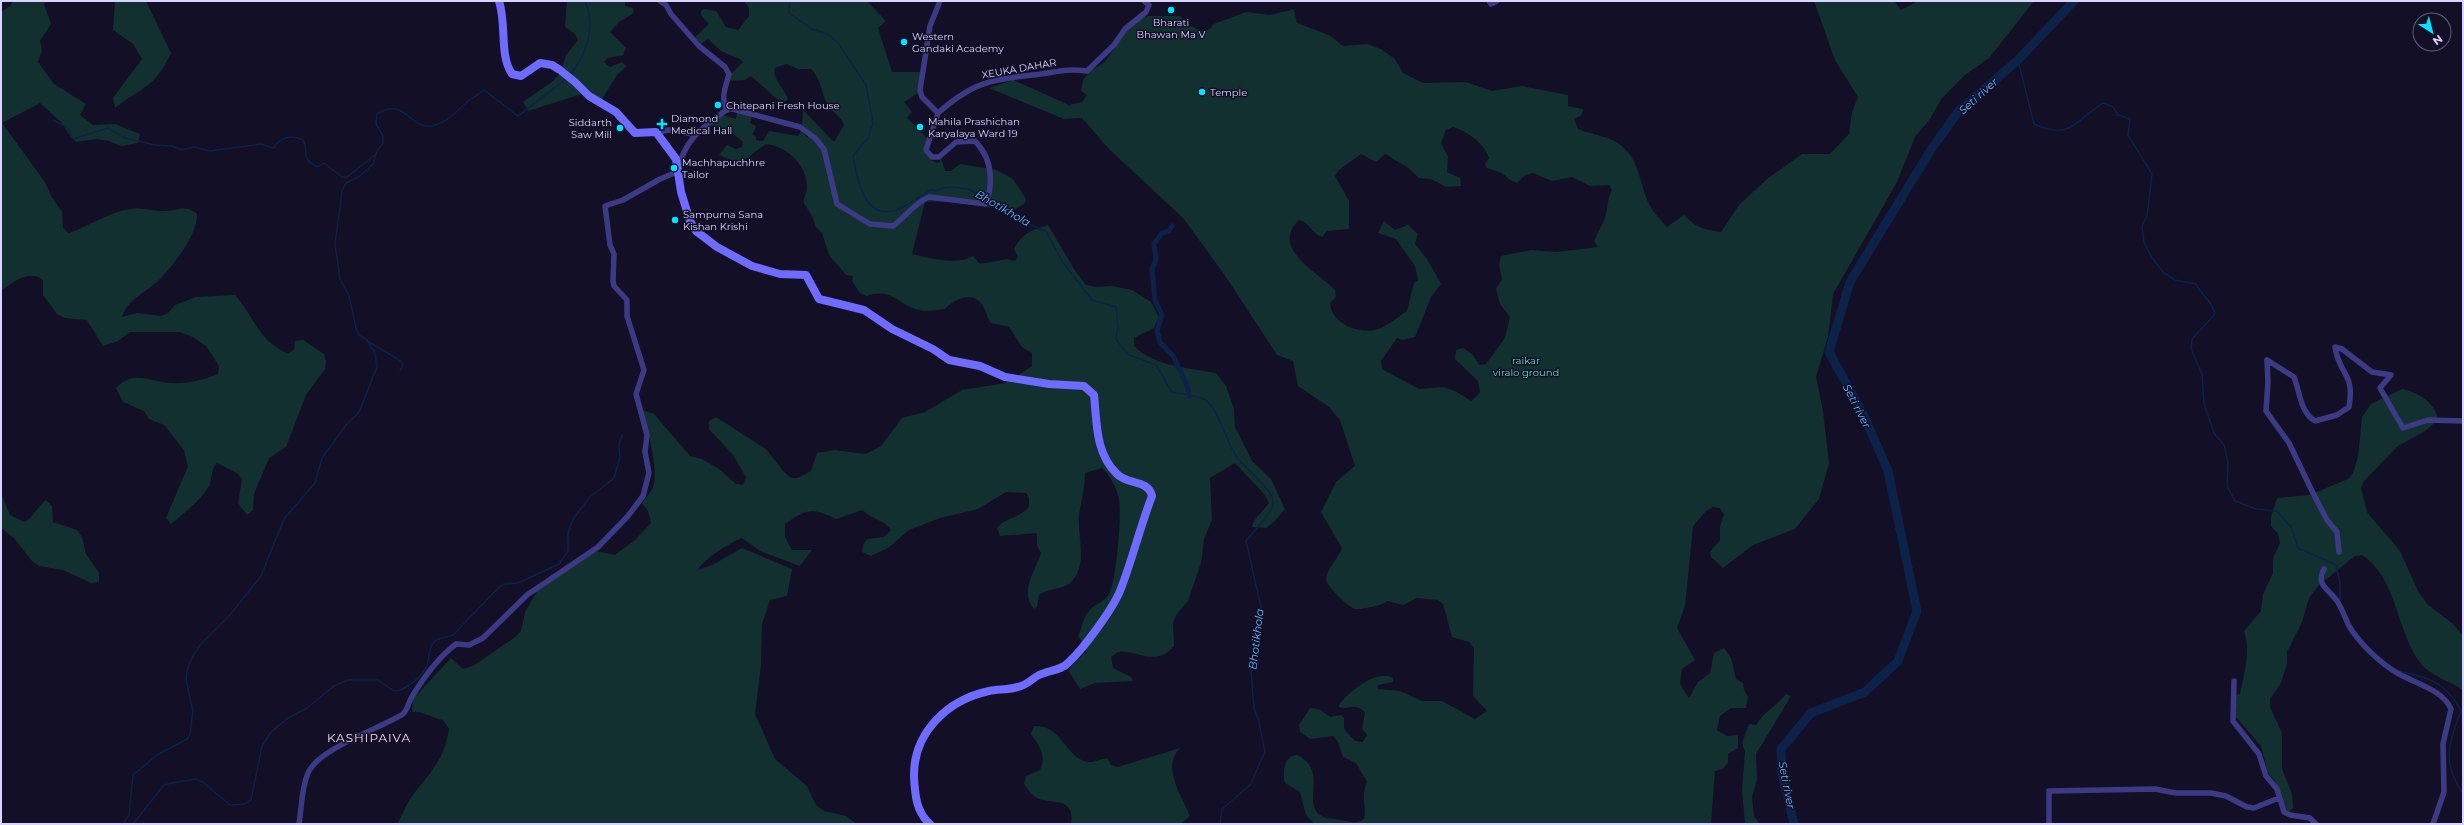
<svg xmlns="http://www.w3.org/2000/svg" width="2464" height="825" font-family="Montserrat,sans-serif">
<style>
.green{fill:#12302f;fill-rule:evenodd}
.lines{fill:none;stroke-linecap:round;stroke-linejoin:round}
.stream{stroke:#0c2248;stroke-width:1.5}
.canal{stroke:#0c2248;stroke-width:5}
.river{stroke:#0c2248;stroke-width:9}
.street{stroke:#3d3a85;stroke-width:5.5}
.secondary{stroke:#6f6bff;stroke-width:8}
.poi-dot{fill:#00e5ff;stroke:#130f26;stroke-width:1.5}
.labels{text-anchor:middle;stroke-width:3;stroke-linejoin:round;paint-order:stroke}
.poi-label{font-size:10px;fill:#d9d4ff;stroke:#130f26;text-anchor:start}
.street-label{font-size:10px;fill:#d9d4ff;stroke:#130f26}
.park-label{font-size:10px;fill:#5fe0c0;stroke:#130f26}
.water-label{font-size:11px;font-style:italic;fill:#62b6ff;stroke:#130f26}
.quarter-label{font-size:12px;letter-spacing:1px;fill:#ffd6f0;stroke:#130f26}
</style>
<rect width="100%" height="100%" fill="#130f26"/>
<path class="green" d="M13,1H46L44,4L51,24L40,41L42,51L38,62L54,84L86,104L80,115L93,125L115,124L140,134L138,143L122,146L109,141L97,139L76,142L70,136L62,123L40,103L2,123L45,182L51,196L62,212L63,228L69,233C90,226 110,211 132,209C144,207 154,212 165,211C179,211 185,204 197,214C198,234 173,266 159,280C146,292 127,300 122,317L137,313L161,316L168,313L175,305L196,297L235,295C257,320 255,337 288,354L294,349L295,341L303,340L324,354L326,361L325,369L306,395L286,447L269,458L254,494L253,510L247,515L238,503L242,479L237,473L217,463C210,470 213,477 209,486C200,501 184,513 171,524L166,518L188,466L184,450L164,425L149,419L144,411L123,402L116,388C135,369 149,382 171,383C186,384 204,380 218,374L219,366L206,346L193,337L179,332H130L118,341L103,346L87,320L64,318L57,314L43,295V280C29,269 13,282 1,291V12L10,6Z
M115,1H146L171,53C154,89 143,86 115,108L113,98L142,59L133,44L113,30Z
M567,1H625V6L633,8L634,13L619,22L610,32L626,48L623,55L608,58L604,62L610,67L622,62L627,66L617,75L602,99L585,93L528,111L523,102L553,81L561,72L566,55L578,40L575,34L565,27Z
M744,1H867L886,21L878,28L892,72H921L918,93L904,102L912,112L907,118L927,138L926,154L932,161L939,163L941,158L945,171H951L960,164L997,170L1013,179L1026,199L1025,203L1013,211L946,201L925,202L912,254C930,258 956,266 973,256L980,264L1008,259L1015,261L1018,257L1014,249C1022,233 1032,230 1048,225L1074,269L1086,285L1097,287L1112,286L1132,290L1151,302L1159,317L1154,328L1134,338V346C1154,366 1188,368 1216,373L1226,386L1234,409L1235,427L1252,461L1271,479L1285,509L1275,521L1266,528L1252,527C1253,519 1264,511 1269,503L1265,495L1235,463L1210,478L1212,520L1204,539L1201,563L1188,601L1176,615L1173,623L1174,646C1156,668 1136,649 1118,652L1111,657L1113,668L1131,677L1133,681L1095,683L1080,689L1068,670L1087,650L1078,636C1082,628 1083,617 1089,611C1095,603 1104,603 1109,594C1116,583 1122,514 1119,500C1118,490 1110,475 1102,468L1085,473C1085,488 1081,501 1079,515C1077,537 1089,566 1070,583C1062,590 1048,588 1039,595L1037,607L1034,609C1019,591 1035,572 1041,553L1037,546V533L1000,536L997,528C1004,518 1018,519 1029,507V498L1026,493L1006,492L978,509L940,518L909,530L888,548L871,556L862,552L863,545L867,539L884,537L891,530C884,519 871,520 863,510L836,519C812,507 806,509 785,524V537L792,550H812L800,566L760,551L742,538C731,542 702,560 698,570L714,564L742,548L792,569L787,596L770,600L762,624L761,665L755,714L775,759L807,786L816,805L824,811L846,816L857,824H397C402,816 405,807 410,799C428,774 444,762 449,729L443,720C432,718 422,710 412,712L413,699L451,658L463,669L473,666L514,638L521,631L525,612L538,590L596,551L615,555L635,540L651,523L648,511L642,503C646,498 651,492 653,487C659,471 647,426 642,410L654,414L690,456L702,459L719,469L736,484L743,485L746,477L733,455L709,429V421L716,417L766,449L783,471L791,478H798L811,471L817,453L835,450L866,454L881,446L902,418L925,412L962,390L1006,383L1032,366V353L1022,347L1009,327L991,323C987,318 987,313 984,308C976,290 955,298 945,309C936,310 927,312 919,310C899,306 892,287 867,296L860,293L852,281L853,276L846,275L829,255L822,233L816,227L812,216L804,203C803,198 807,193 807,188C808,166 787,146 766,144L739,164L719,155L727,145L736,149L742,147L743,142L730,131L711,126L723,115L736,119L737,112L752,117L750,123L756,126L753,134L756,137V140L763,141L769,131L798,136L801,131L807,137L813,134L802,125L803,110L834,142L844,125C842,117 834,114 830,108C821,96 822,79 811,69H798L786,64L775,68C771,77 785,90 788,99L785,102L777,99L751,76L745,80L729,81L730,75L743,62L740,59L721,51L708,39L701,44L695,37L709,24L701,15V11L704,9L716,11L726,27L738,30L749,16V8Z
M1814,1H1894L1901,10L1918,1H2034L1989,58L1965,75L1942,98L1930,119L1915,137L1897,182L1833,294L1828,337L1816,377L1823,411L1829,463L1819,499L1795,529L1753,545L1723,568L1711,557L1710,552L1720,540V526L1724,515L1720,508L1713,507L1706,511L1693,526L1685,606L1677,628L1695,660L1682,669L1680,684L1689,698L1698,682L1710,673L1714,653L1724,648L1731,658L1736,679L1743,683L1744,690L1748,697L1746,708H1731L1720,716L1717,730L1727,736L1738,735V748L1728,754V762L1723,769L1715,771L1711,824H1314L1306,815L1300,792L1285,783C1282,773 1284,755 1297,755C1331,772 1298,806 1324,817C1329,819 1337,819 1342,820C1350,822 1357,824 1364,819C1367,804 1360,799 1367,782L1356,763L1343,757L1338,742L1333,736L1310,739L1300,732L1299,725L1310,708L1321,710L1330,717L1341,715L1344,718V729L1355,741L1363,742L1367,735L1362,729L1365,713C1357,702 1348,710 1338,707C1345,694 1377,668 1393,678V682L1378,685V689L1400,691L1422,701H1442L1475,719L1487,711L1473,696L1474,648L1469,642L1452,637L1443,604L1438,600L1417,598L1403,605L1387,601C1384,605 1360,610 1355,609C1349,607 1325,585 1326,579C1327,568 1338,559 1342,548L1321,512L1336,482L1355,466L1340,420L1329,407L1298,386L1293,361L1277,355L1224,274L1183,218L1109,149L1082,118L1064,119L989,88L1013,80L1069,105L1082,102L1087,95L1081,91L1083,80L1090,71L1105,62L1128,29L1138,21L1147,16H1180L1189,25L1203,32L1210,29L1214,24L1246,12L1270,15L1294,9L1297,23L1329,35L1343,46L1367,44L1381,49L1395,59L1403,73L1423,83L1466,82L1492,91L1522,86L1568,95V106L1583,109L1581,116L1574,119L1578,129C1592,135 1612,136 1623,147C1638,161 1640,180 1646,197C1650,209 1659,218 1667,227L1684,215C1695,227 1705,230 1721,232L1739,205L1767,179L1802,154H1830L1849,134L1852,112L1858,97L1835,60ZM1453,127C1467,131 1485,144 1489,158L1485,164L1487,168L1502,173L1510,180L1517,183L1525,175L1533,173L1552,181L1572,177L1590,186L1609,185L1612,190C1607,199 1608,208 1605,218C1602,226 1597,233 1594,241L1598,247L1556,252L1531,250L1501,256L1499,265L1502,279L1496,289L1500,304L1510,317L1505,338L1486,364L1479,365L1473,355L1463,348L1456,350L1455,359L1478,381L1480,393L1471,401L1455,391L1442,387L1419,389L1382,369L1381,361L1397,338L1403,340L1415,337L1431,297L1441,284L1427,259L1415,244L1418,234L1408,225L1395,230L1384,221L1378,233L1396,239L1415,266L1418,280L1414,283L1407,311C1399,316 1390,324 1381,328C1363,336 1331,325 1330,303L1336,297L1335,290C1319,273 1269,248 1299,220C1309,222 1312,234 1322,237L1327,231L1349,229V201L1335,176L1339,170L1361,154L1376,162L1385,154L1407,167L1419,178L1431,179L1446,187L1461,186L1460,178L1447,172L1448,157L1441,143L1446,130Z
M2402,389C2418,392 2436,403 2438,420L2425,431L2398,446L2364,481L2361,488L2367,512L2400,551L2418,591L2427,604L2453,624L2463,636V690C2451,682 2430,675 2421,664C2396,632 2398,579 2362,555L2355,556L2319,585L2309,598L2302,622L2287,652V663L2281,683L2270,699V707L2282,733V769L2292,794L2293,808L2288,813L2274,780L2268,773L2261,746L2234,715L2235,695L2240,694C2244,674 2251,651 2244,631L2261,611L2263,594L2273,573V558L2280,543L2278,534L2271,526V517L2277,498L2309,495L2348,479L2353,473L2358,457L2362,417L2371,404Z
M1,493L10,515L25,522C35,516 37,506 46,500L52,506L53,522L77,530L82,537L86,554L99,573V582L91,583L63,570L39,566L32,561L14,538L1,528Z
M1786,694L1791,696L1756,754L1757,780L1752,797L1754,816L1760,824H1745L1742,790L1745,752L1742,743L1749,724L1756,725C1763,712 1777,706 1786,694Z
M1034,726C1064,724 1066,763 1092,762C1096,761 1102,759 1107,758L1111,765L1118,767L1180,748C1161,767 1182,796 1190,816L1181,824H1071C1075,797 1054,804 1039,799C1032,796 1028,790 1024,784L1026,776L1040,770C1047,755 1039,746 1031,734Z"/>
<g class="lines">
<path class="stream" d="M790,1L789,13L812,29L828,34L838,43L866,85L873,124L868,138L853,156C857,174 861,211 886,212C901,212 919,196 931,190L938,191L942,188L953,187L969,189L1019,220L1046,231L1062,261L1092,300L1116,307L1118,326L1116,339L1127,354L1156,365L1172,392C1181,394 1200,395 1207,401C1222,416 1225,442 1239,460C1248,471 1274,490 1273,504C1272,513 1252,533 1246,541L1261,607L1251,670L1254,708L1259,721L1265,752L1250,785L1222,809L1220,824
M2018,60L2034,124C2070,141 2075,121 2103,103L2113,107L2118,115L2130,119L2128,135L2152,174L2147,216L2142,226L2144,242L2152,258L2164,273L2175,280L2196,284C2203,298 2211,299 2215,314L2192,339L2191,349L2202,374L2204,404L2214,433L2224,445L2228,464L2227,486L2235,501L2256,509L2277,511L2291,527L2298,548L2336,565L2340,583V601
M570,75C587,54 596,26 585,1
M53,120L67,127L73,139L108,128L125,138L155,145L172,146L182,150L194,147L210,151L261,144L273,148C282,137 290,134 303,140C310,152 299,159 318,167L324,163L342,177H347L375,155
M369,342L401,361L403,365L400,371
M2399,671C2429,677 2445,683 2461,710C2449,744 2441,762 2463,793
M123,824L129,815L133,775L157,755L187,739L190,734L193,711L186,680L187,670L192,658L200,645L230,615L261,576L284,519L315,483L322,458L346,425L359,412L377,367L375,353L367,340L359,335L356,328L349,296L340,279L335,244L342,191L346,183L360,176L373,164L377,151L383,143V136L376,124L377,114C405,96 410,130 432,126C449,122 454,113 467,102C472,98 479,94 484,90L518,116L566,79
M133,824L164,785L172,783L196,779L203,782L230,805L245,804L251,800L262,746L271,732L288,718L307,708L334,686L348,680H378L394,691C405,691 423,676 427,665C430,657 428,648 434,642C440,636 447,639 454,634L499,587L504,584L518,583L559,564L568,551V533L573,519L590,497L614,478L620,457L619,445L622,435"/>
<path class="canal" d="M1172,226L1169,231L1162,233L1154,244L1156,259L1152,269L1155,300L1162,315L1157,331L1160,342L1173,356L1187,385L1189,396"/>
<path class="river" d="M1794,824L1782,773L1781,749L1811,713L1865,692L1898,661L1917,611L1888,471L1864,416L1829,352L1850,282L1932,148L1958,112L2018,60L2074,1"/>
<path class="street" d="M660,1L666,5L671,14L699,46L725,67L729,74C726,86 720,98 727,110
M1489,1L1491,4L1497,1
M938,113C972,83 989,80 1032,75C1054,73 1064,68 1087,71L1114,45L1125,29L1146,12L1149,5L1144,1
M656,132L669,130L693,134L699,132
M2267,360L2294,377C2300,392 2300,412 2315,421L2337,415L2349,407C2355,372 2339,375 2335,347L2342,349L2372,372L2391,375L2380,388L2403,428L2428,420L2463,421
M2267,360L2268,382L2266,411L2289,443L2312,491L2327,520L2337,532L2339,552
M2324,569C2315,585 2329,589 2337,601C2342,608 2345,618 2349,626C2360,644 2381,664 2399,674C2417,684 2443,690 2451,709L2443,744L2444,792L2433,824
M2234,681L2233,721L2259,754L2266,776L2277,789L2284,812L2290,815L2310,818L2316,824
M299,824C302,806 301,790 308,773C318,749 381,728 403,714C409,708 408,701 413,695C424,677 439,657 456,644L469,645L483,638L527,595L598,547L628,516L643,496L649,473L645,452L647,435L636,394L644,370L627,316V300L614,286L613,281L614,254L610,245L605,206L623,200L660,179L679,171C681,141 706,125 729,108L800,127L815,138L824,149L837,204L870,224L893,226C904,218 917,201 929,197L986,204C994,180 992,159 975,141L956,142L939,157H932L926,150L938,113L922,97L920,90L930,26L940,1
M2049,824V791L2155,789L2176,793H2211L2226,796L2247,807L2254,808L2279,798"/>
<path class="secondary" d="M499,1C507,26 499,55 512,74L521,76L540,63L552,65L560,70L575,82L589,96L616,112L635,133L656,132L676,159L681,192L690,221L696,231L717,247L752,266L780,274L806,275L819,299L864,310L892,329L933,349L949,360L980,366L1005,377L1049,384L1084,386L1094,395C1097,422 1095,453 1117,474C1127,485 1148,479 1152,496C1140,527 1132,561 1120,591C1112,610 1084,648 1069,662C1061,671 1049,670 1039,675C1033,678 1028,684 1021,686C1011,690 999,689 989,691C947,700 913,733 914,777C915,794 916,812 930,824"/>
</g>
<g class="poi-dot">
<circle cx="1171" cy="10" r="4"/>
<circle cx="904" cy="42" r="4"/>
<circle cx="1202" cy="92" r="4"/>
<circle cx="718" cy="105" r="4"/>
<path d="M660 118h4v4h4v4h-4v4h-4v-4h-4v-4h4z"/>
<circle cx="920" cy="127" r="4"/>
<circle cx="620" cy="128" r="4"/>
<circle cx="674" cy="168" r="4"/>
<circle cx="675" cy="220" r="4"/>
</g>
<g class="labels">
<g class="poi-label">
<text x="1171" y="26" text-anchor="middle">Bharati<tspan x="1171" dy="12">Bhawan Ma V</tspan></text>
<text x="912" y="40">Western<tspan x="912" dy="12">Gandaki Academy</tspan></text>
<text x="1210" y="96">Temple</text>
<text x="726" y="109">Chitepani Fresh House</text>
<text x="671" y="122">Diamond<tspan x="671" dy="12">Medical Hall</tspan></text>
<text x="928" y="125">Mahila Prashichan<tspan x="928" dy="12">Karyalaya Ward 19</tspan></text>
<text x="612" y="126" text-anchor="end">Siddarth<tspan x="612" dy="12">Saw Mill</tspan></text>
<text x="682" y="166">Machhapuchhre<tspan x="682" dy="12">Tailor</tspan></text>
<text x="683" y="218">Sampurna Sana<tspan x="683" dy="12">Kishan Krishi</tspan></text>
</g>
<g class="street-label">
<text transform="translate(1019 68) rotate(-10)" y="4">XEUKA DAHAR</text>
</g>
<g class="park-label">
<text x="1526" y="364">raikar<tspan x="1526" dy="12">viralo ground</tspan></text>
</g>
<g class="water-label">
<text transform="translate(1978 96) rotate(-42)" y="4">Seti river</text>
<text transform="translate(1003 208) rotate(30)" y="4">Bhotikhola</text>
<text transform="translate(1857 406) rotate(63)" y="4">Seti river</text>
<text transform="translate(1256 639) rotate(-83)" y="4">Bhotikhola</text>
<text transform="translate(1787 785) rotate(79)" y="4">Seti river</text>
</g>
<g class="quarter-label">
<text x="369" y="742">KASHIPAIVA</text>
</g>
</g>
<rect width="2464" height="825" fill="none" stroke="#d9d4ff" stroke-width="4"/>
<g transform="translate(2432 32) rotate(144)"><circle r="19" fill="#130f26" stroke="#625e7d"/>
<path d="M0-3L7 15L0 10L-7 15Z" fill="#00e5ff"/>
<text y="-6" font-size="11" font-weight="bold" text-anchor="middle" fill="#d9d4ff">N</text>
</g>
</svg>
